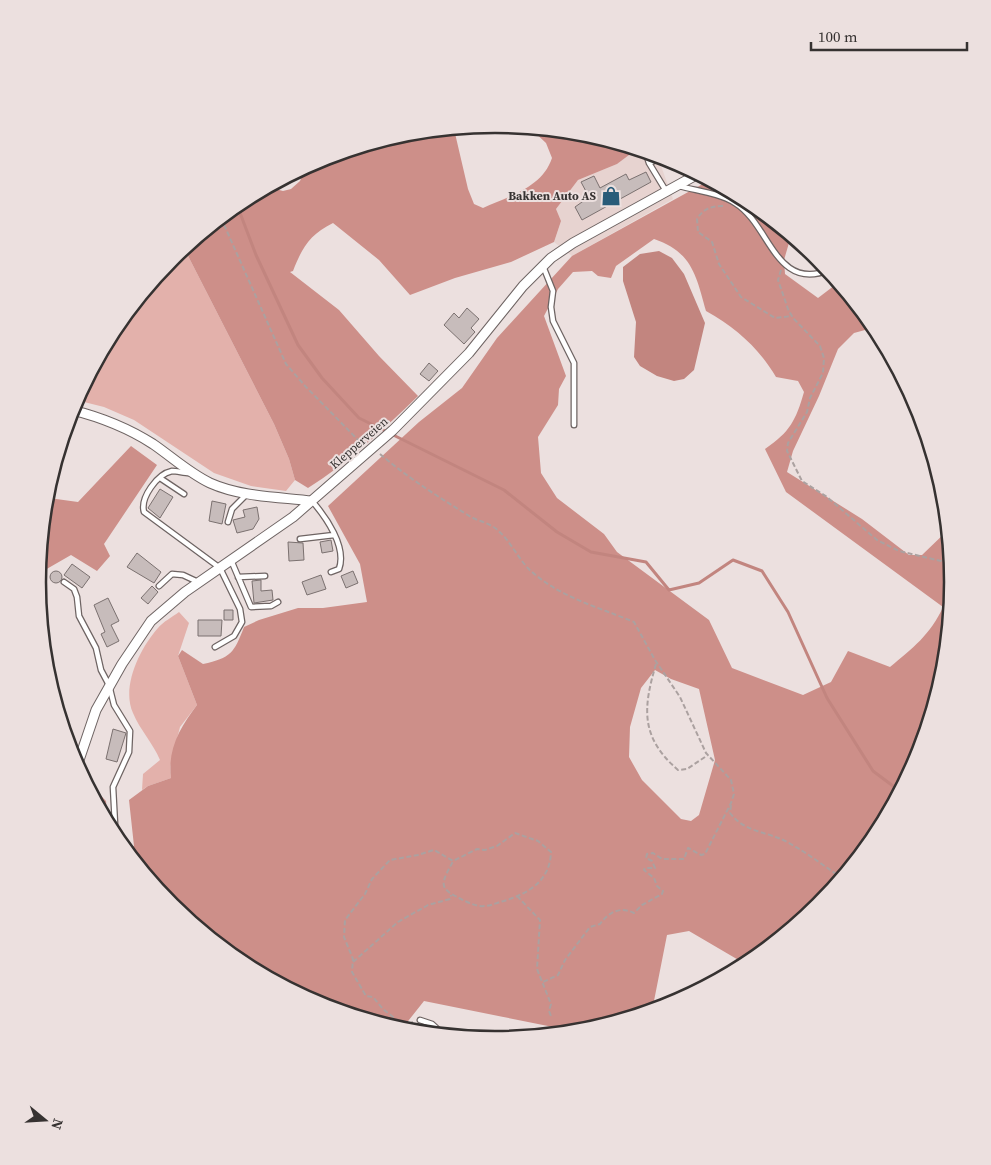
<svg xmlns="http://www.w3.org/2000/svg" width="991" height="1165" font-family="'Source Serif 4',serif">
<style>
.built{fill:#e7d3d0}
.green{fill:#e3b1ab}
.forest{fill:#cd8f89;fill-rule:evenodd}
.water{fill:#c2857f}
.lines{fill:none;stroke-linecap:round;stroke-linejoin:round}
.stream{stroke:#c2857f;stroke-width:3}
.building{fill:#c7bcbb;stroke:#7b7170}
.service-casing{stroke:#6e6463;stroke-width:7}
.minor-casing{stroke:#6e6463;stroke-width:11}
.path{stroke:#aba1a0;stroke-width:2;stroke-dasharray:5 2.5;stroke-linecap:butt}
.service{stroke:#fff;stroke-width:4.5}
.minor{stroke:#fff;stroke-width:9}
.labels{text-anchor:middle;stroke-width:4;stroke-linejoin:round;paint-order:stroke}
.poi-label{font-size:12px;font-weight:bold;fill:#363231;stroke:#ece0df;text-anchor:end}
.street-label{font-size:12px;fill:#363231;stroke:#ece0df}
.rim{fill:none;stroke:#363231;stroke-width:2.5}
</style>
<rect width="100%" height="100%" fill="#ece0df"/>
<path class="built" d="M637,149L657,155L673,199L572,256L554,242L561,221L556,209L578,180L617,164Z"/>
<path class="green" d="M184,248L274,424L289,459L295,480L286,491L251,486L214,473L134,420L104,407L76,400L115,328L172,258Z
M179,612L189,623L178,656L197,705L180,727L170,767L171,778L148,786L142,790L143,774L160,760C153,743 140,730 133,713C121,687 140,648 158,628C163,622 172,617 179,612Z"/>
<path class="forest" d="M530,128L585,133L637,149L617,164L578,180L556,209L561,221L554,242L511,262L455,278L410,295L379,260L333,223C309,235 302,248 293,271L290,272L339,310L379,356L418,396C384,429 348,463 308,488L295,480L289,459L274,424L184,248L241,202L268,187L283,191L291,189L300,181L306,167L321,159L406,133L454,129L468,189L474,204L483,208C509,196 542,188 552,158L546,143Z
M710,180L750,202L791,236L784,260L785,274L818,298L839,282L876,327L854,333L838,349L819,396L793,451L787,472L862,519L909,555H922L948,530C950,548 954,566 953,583C952,706 903,817 820,905C800,927 773,945 750,963L747,965L689,931L667,935L652,1011L592,1030L553,1027L424,1001L401,1030L320,1006L241,963L171,906L122,846L130,848L134,846L129,800L148,786L171,778C167,749 181,726 197,705L178,656L182,650L203,664C231,658 234,653 244,627L259,620L298,608H323L367,602L360,564L328,506L419,422L462,388L497,338L572,256ZM654,239C692,252 696,275 706,311C736,328 758,347 776,377L798,381L804,392C796,420 790,432 765,449L786,492L943,607C931,634 912,649 890,667L848,651L831,682L803,695L732,668L709,620L617,552L604,534L557,498L541,473L538,437L558,405L559,389L566,376L544,316L558,289L573,272L592,271L598,276L611,278L616,266ZM655,670L671,679L699,689L715,760L699,815L691,821L681,819L642,780L629,757L630,727L641,688Z
M131,446L157,465L104,544L110,556L97,571L71,555L38,574L46,500L49,498L78,502Z
M86,780L106,801L108,824L86,782Z"/>
<path class="water" d="M659,251L672,258L684,274L705,323L694,370L684,379L674,381L657,376L640,366L634,357L636,322L623,281V267L640,254Z"/>
<g class="lines">
<path class="stream" d="M237,205L256,255L298,345L322,378L359,418L504,490L557,532L591,552L646,562L669,590L699,583L733,560L762,571L788,612L827,698L873,771L901,792"/>
</g>
<path class="building" d="M646,172L651,182L582,220L575,207L589,197L581,182L594,176L600,188L626,174L629,180Z
M467,308L479,319L471,328L475,332L464,344L444,325L454,313L459,318Z
M429,363L438,371L429,381L420,374Z
M160,489L173,497L160,518L148,508Z
M212,501L226,504L222,524L209,521Z
M257,507L259,519L253,529L237,533L233,520L245,517L243,510Z
M331,540L333,551L322,553L320,542Z
M288,542L303,543L304,560L289,561Z
M137,553L161,572L154,583L127,567Z
M72,564L90,577L82,588L64,575Z
M50 577a6 6 0 1 1 12 0a6 6 0 1 1-12 0Z
M353,571L358,583L346,588L341,576Z
M321,575L326,589L307,595L302,582Z
M261,580V591L272,590L273,600L254,603L252,581Z
M152,586L158,592L148,604L141,598Z
M108,598L119,621L111,625L119,641L107,647L101,634L105,632L94,605Z
M224,610H233V620H224Z
M198,620H222L221,636H198Z
M113,729L126,733L117,762L106,759Z"/>
<g class="lines">
<defs>
<path id="service" d="M646,154L649,163L666,191
M649,163L663,157
M679,186C697,191 719,193 735,203C770,224 775,292 829,270
M543,266L553,291L551,307L553,321L574,363V425
M189,473C184,473 177,471 172,471C157,474 140,498 144,512L220,568L240,609L242,622L234,636L215,647
M160,478L184,494
M312,501C326,517 347,547 339,569L331,572
M228,522L232,509L247,494
M300,539L334,535
M231,560L251,607L271,606L278,602
M238,577L265,576
M64,582L74,589L77,597L79,616L96,648L101,670L109,685L114,705L130,731L129,752L113,787L115,824
M159,586L172,574L183,575L198,582
M420,1020L432,1024L445,1036"/>
<path id="minor" d="M72,410C100,417 128,428 153,444C172,457 189,473 210,483C241,497 279,497 312,501
M77,766L96,710L122,664L151,621L185,592L293,517L393,430L469,353L523,286L551,258L573,243L698,174"/>
</defs>
<use href="#service" class="service-casing"/>
<use href="#minor" class="minor-casing"/>
<path class="path" d="M723,206C711,206 703,209 697,219L698,232L712,242L719,264L741,297L775,318L792,316
M221,218L286,364L306,387L362,444
M781,270L778,280L788,309L793,318L820,346L824,358L823,373L810,398L807,412L788,443L787,451L802,481L827,497L877,540L899,551L941,561L953,575
M380,454C408,478 440,498 471,517C479,521 488,523 495,528C511,540 518,560 532,572C562,598 598,607 634,622L655,660L680,697L706,753L731,780L734,794L731,803L705,854L701,855L688,848L684,859H662L653,853L647,854L646,858L652,861L655,868H645L644,870L654,878L657,886L663,891L662,894L642,905L634,913C620,906 609,912 600,924L590,927L565,960L558,975L541,983
M49,483L55,480
M656,664C643,708 640,737 678,770L687,769L708,755
M731,805L730,813C745,833 767,831 787,842C806,852 824,866 842,878
M517,896L540,920L537,969L551,1004L549,1011L551,1016
M353,962L398,922L428,905L450,899L451,895
M413,1022L403,1025L383,1009L373,997L366,996L352,972L353,959L344,937L345,920L365,894L372,879L390,860L418,855L434,850L453,861L477,849L485,850L497,846L515,833L538,841L551,852C550,881 529,893 504,901C498,902 491,906 485,906C476,907 467,902 459,898C454,895 447,893 444,886C442,879 450,868 453,861"/>
<use href="#service" class="service"/>
<use href="#minor" class="minor"/>
</g>
<defs>
<symbol id="shop-bare" viewBox="-9 -9 18 18"><path d="M-5-2.5h2.3a2.7 3.5 0 0 1 5.4 0H5L5.5 6h-11ZM-1.5-2.5h3a1.5 2.3 0 0 0-3 0Z" fill="#295c79" stroke="#ece0df" stroke-width="2.5" paint-order="stroke"/></symbol>
</defs>
<g fill-rule="evenodd">
<use href="#shop-bare" x="597" y="182" width="28" height="28"/>
</g>
<g class="labels">
<g class="poi-label">
<text x="596" y="200">Bakken Auto AS</text>
</g>
<g class="street-label">
<text transform="translate(359 443) rotate(-41)" y="4">Klepperveien</text>
</g>
</g>
<path d="M0 0H991V1165H0ZM46 582a449 449 0 1 1 898 0a449 449 0 1 1-898 0Z" fill="#ece0df" fill-rule="evenodd"/>
<path class="rim" d="M46 582a449 449 0 1 1 898 0a449 449 0 1 1-898 0Z"/>
<g transform="translate(45 1120) rotate(108)" stroke="#ece0df" stroke-width="4" paint-order="stroke">
<path d="M0-4L9 19L0 12L-9 19Z" fill="#363231"/>
<text y="-8" font-size="14" font-weight="bold" text-anchor="middle" fill="#363231">N</text>
</g>
<path d="M811 42v8h156v-8" fill="none" stroke="#363231" stroke-width="2.5"/>
<text x="818" y="42" font-size="15" fill="#363231" stroke="#ece0df" stroke-width="4" paint-order="stroke">100 m</text>
</svg>
